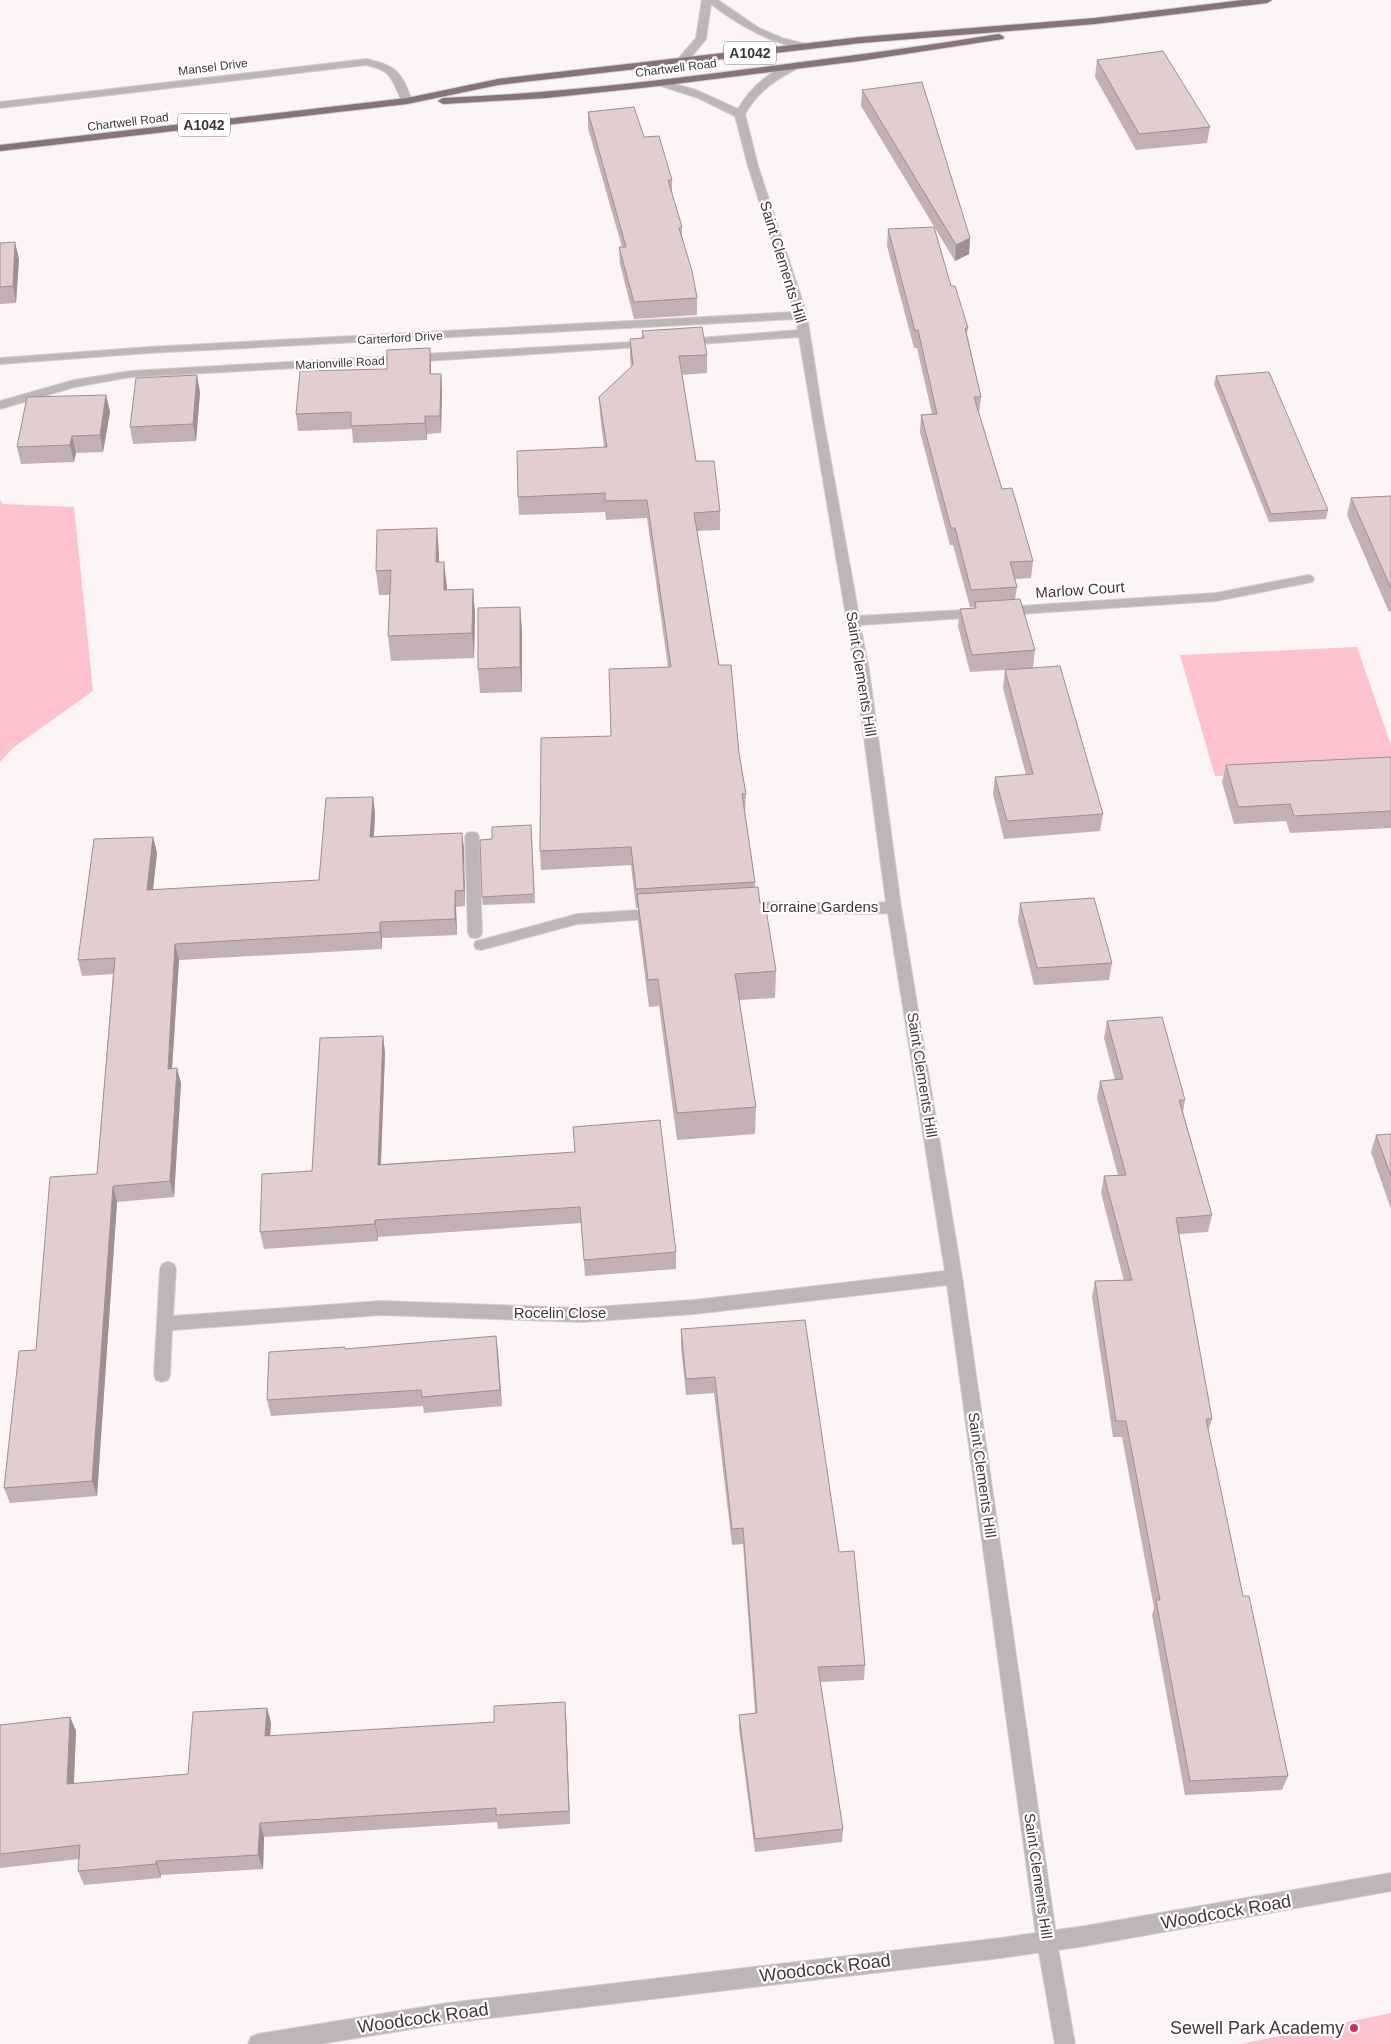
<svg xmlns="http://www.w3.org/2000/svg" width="1391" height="2044" font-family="Arial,sans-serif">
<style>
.green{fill:#fcc2ce}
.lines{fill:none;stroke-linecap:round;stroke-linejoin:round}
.service-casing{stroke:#d6cecf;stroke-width:2}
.minor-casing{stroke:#d6cecf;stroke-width:2}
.tertiary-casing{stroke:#d6cecf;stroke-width:2}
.trunk-casing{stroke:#d6cecf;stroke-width:2}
.service{fill:#beb5b7;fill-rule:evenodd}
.minor{fill:#beb5b7;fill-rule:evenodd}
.tertiary{fill:#beb5b7;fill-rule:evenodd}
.trunk{fill:#867478;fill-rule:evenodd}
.wall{fill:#c2b0b4}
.shaded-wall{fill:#9e9092}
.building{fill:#e2cdd1;stroke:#9e9092}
.poi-dot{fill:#c13363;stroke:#fff;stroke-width:2}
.labels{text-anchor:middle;stroke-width:4.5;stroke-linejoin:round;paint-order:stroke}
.far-street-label{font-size:12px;fill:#3f3738;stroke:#fff}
.shield{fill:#fff;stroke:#797374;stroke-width:1}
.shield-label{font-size:14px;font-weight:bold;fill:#3f3738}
.street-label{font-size:15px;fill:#3f3738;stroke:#fff}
.near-street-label{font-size:18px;fill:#3f3738;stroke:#fff}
.near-poi-label{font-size:18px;fill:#3f3738;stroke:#fff;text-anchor:end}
</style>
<rect width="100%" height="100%" fill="#fcf4f5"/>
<path class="green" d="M0,500L3,504L74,507L93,691L13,748L0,762Z
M1357,647L1391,745V768L1215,776L1180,655Z
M1391,2013V2044H1241Z"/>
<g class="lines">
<defs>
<path id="service" d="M472,832L477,833L479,837L482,933L480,937L475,938L470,937L468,933L465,837L467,833Z"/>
<path id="minor" d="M366,59C396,65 402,72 412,101L411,103H403C391,81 395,71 366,65L0,108V102Z
M794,63L798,64V68C775,80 758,91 745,114L758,166L807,315L822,412L859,616L979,609L985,613L979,617L860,625L869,670L901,907L962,1277L1057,1942L1075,2044H1055L1037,1942L947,1285L694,1314L582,1322L381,1315L172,1330L170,1375L168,1380L162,1382L156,1380L154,1375L160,1269L162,1264L168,1262L174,1264L176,1269L173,1316L381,1301L582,1308L694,1300L945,1271L888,913L866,914L746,912L741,911L739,907L741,903L746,902L866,904L886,902L855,670L799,337L686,345L680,342L686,339L798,330L796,319L149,353L0,364V358L149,347L794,312L748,166L735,116L698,98L658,85L657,83L662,80L696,90L738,109C750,88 770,70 794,63Z
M650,341L654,342L656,344L654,346L427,361L131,377L75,387L0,409V401L74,380L131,371Z
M1308,575L1312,576L1314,579L1312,582L1216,601L1004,615L998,611L1004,607L1216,593Z
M658,909L663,910L665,914L663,918L577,924L481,950L476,949L474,945L476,941L481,940L577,914Z"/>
<path id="tertiary" d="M702,0H718L759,28L782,38L810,45L811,47L806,50C769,42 741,27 711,4L706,39L686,63H678V59L696,38Z
M1391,1873V1891L1085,1946L1001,1958L448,2023L320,2044H248L251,2037L258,2034L448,2003L1001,1938L1085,1926Z"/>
<path id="trunk" d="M1243,0H1272L1267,3L1095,24L861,43L498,85L407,104L0,151V145L407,98L498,79L861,37L1095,18Z
M999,34L1004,37L1003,39L859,61L650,87L546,98L443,104L438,101L443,98C543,94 642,83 740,70C827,59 913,48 999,34Z"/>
</defs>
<use href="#service" class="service-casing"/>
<use href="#minor" class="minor-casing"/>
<use href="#tertiary" class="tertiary-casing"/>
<use href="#trunk" class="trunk-casing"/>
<use href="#service" class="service"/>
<use href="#minor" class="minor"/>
<use href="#tertiary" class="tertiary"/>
<use href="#trunk" class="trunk"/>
</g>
<path class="wall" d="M1097,60L1210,127L1207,143L1136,150L1095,77Z
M862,90L970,238L969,254L955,261L861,106Z
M588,112L644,137L672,180V193L682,227V238L697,298V315L634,319L620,264L619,247H622L588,128Z
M888,229L951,286L968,328L967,334L981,397L979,414L1002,489L1033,561L1031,578L1015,579L1017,587L1015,599L1035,650L1033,668L970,672L958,626L960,609L974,608V607H970L953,545H950L920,432L921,415L932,414L917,348H914L887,246Z
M0,243L19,259L16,303L0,304Z
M642,331L707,355V373L682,375L696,461L720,511V530L697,531L719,665L739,753L746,794L745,813L755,882V887L760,903L776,971L775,998L739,1000L756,1107L755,1134L677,1140L659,1006L649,1007L638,922V908H636L631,865L541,870L540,851L611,736L668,667L647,518L606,520L605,512L519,515L518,497L604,447L600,415L599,397L631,367L630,358V339L642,338Z
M431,365V374H441L442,391L441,433L427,434V440L353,443L352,429L298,431L296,414L387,369Z
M1216,376L1328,510L1326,519L1269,522L1214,384Z
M200,392L196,441L133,444L130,427Z
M106,395L110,412L103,452L76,453L74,462L21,464L17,447Z
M1391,496V611L1389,612L1347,515L1351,498Z
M439,553V562L447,587V590L473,589L475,614L474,658L391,661L388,636L390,595H379L376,571Z
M520,607L522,632V692L480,693L478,669Z
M1005,670L1103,814L1100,831L1004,839L993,794L995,777L1026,775L1003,688Z
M1391,757V828L1290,833L1286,821L1234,824L1222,782L1226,765Z
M373,797L375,813L374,836L462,833L464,849L465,906L456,907L457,935L382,938V949L179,960L172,1068L181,1083L174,1197L117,1202L97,1496L10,1503L4,1488L36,1350L97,1174L113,974L82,976L78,960L153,837L157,853L153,890L319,880Z
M531,825L535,903L483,905L482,897L492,839Z
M1020,903L1112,963L1109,980L1034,985L1018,921Z
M1107,1021L1185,1100L1183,1112L1212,1215L1208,1232L1179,1234L1212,1419L1208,1431L1243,1596L1288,1776L1282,1790L1185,1795L1152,1615L1154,1608L1122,1437H1113L1092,1297L1095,1281H1124L1101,1193L1104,1176L1118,1175L1097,1098L1100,1081L1115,1080L1104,1038Z
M383,1036L385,1053L381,1164L575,1152L573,1127L676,1252V1269L585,1276L581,1223L378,1237V1241L264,1249L260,1232L312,1171Z
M1391,1134V1209L1371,1152L1376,1135Z
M681,1329L839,1552L865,1665L864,1680L820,1682L843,1829L842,1842L755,1852L739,1729V1715L755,1713L743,1544L732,1545L714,1393L686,1395L681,1346Z
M496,1336L502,1406L424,1413L423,1406L271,1416L267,1400Z
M267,1708L271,1723L270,1736L494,1722L566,1716L570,1824L498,1829L497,1822L264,1837L263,1869L161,1875V1878L84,1885L78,1871L79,1859L0,1868V1725L70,1717L76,1731L74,1784L188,1774Z"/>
<path class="shaded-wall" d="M970,238L969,254L955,261L956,245Z
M15,242L19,259L16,303L13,286Z
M430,348L431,365V391L430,374Z
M441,374L442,391L441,433L440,416Z
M197,375L200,392L196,441L193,424Z
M106,395L110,412L103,452L100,435Z
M425,416L427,434V440L425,423Z
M72,436L76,453L74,462L70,445Z
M437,528L439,553V587L436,562Z
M444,562L447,587L446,615L444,590Z
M473,589L475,614L474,658L472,633Z
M520,607L522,632V692L520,667Z
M373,797L375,813L373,853L370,837Z
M462,833L464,849L465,906L464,890Z
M153,837L157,853L151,906L147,890Z
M455,891L456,907L457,935L455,919Z
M380,922L382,938V949L380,932Z
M175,944L179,960L171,1085L168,1069Z
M383,1036L385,1053L380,1181L378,1165Z
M177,1068L181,1083L174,1197L170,1181Z
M113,1186L117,1202L97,1496L92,1481Z
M375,1220L378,1237V1241L375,1224Z
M496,1336L498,1352L502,1406L500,1390Z
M565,1702L566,1716L570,1824L569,1811Z
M267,1708L271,1723L269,1750L265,1736Z
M70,1717L76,1731L73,1798L67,1784Z
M260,1823L264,1837L263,1869L258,1855Z
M156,1861L161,1875V1878L156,1864Z"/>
<path class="building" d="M1163,51L1210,127L1139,134L1097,60Z
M922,82L970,238L956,245L862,90Z
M634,107L644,137L659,136L672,180H668L682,227L679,228L692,271L697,298L634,302L619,247H626L588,112Z
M934,227L951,286H955L968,328H965L981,397H974L1002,489L1012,488L1033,561L1010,562L1017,587L971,590L955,528H951L921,415L937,414L918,330L915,331L888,229Z
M15,242L13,286L0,287V243Z
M702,327L707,355L679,356L696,461H714L720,511L694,513L719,665H731L739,753L746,794H742L755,882L636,889L631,847L540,851L541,738L611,736L609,669L671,667L647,500L605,501V493L518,497L517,451L607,447L599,397L633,365L630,339L644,338L642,331Z
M430,348V374H441L440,416H425V423L351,426V412L296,414L300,371L387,369V350Z
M1269,372L1328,510L1271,514L1216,376Z
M197,375L193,424L130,427L136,378Z
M106,395L100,435L72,436L70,445L17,447L27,397Z
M1391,496V588L1351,498Z
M437,528L436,562H444V590L473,589L472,633L388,636L391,570L376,571L377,530Z
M1020,599L1035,650L972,655L960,609L976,608L975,602Z
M520,607V667L478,669V608Z
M1060,666L1103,814L1007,821L995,777L1033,774L1005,670Z
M1391,757V811L1294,816L1290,804L1238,807L1226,765Z
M373,797L370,837L462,833L464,890L455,891V919L380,922V932L175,944L168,1069L177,1068L170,1181L113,1186L92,1481L4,1488L19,1351L36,1350L50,1177L97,1174L115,958L78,960L94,839L153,837L147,890L319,880L326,798Z
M531,825L534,894L482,897L480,840L492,839V827Z
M758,887L760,903H765L776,971L735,974L756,1107L677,1113L658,979L648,980L637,894Z
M1094,898L1112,963L1037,968L1020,903Z
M1162,1017L1185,1100H1179L1212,1215L1176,1218L1212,1419H1206L1243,1596H1249L1288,1776L1190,1781L1156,1600H1160L1126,1421H1116L1095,1281L1132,1280L1104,1176L1126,1175L1100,1081L1123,1079L1107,1021Z
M383,1036L378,1165L575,1152L573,1127L660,1120L676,1252L584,1260L580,1207L375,1220V1224L260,1232L262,1174L312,1171L320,1038Z
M1391,1134V1176L1376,1135Z
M805,1320L839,1552L854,1551L865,1665L818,1667L843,1829L755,1839L739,1715L757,1713L743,1528L732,1529L715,1377L686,1379L681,1329Z
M496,1336L500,1390L422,1397L421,1390L267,1400L269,1352L345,1347V1349Z
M565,1702L569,1811L496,1815V1808L260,1823L258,1855L156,1861V1864L78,1871L80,1845L0,1854V1725L70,1717L67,1784L188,1774L193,1712L267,1708L265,1736L494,1722V1706Z"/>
<circle class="poi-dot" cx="1354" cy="2028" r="5"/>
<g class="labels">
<g class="far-street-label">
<text transform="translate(213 67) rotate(-7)" y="4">Mansel Drive</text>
<text transform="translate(676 68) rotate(-7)" y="4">Chartwell Road</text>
<text transform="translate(128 122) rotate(-7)" y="4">Chartwell Road</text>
<text transform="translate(400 338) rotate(-3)" y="4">Carterford Drive</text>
<text transform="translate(340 363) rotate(-3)" y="4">Marionville Road</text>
</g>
<g class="shield">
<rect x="724" y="41.5" width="52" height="23" rx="4"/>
<rect x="178" y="113.5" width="52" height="23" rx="4"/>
</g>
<g class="shield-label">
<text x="750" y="58">A1042</text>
<text x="204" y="130">A1042</text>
</g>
<g class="street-label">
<text transform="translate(783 262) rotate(73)" y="5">Saint Clements Hill</text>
<text transform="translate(1080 590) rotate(-4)" y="5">Marlow Court</text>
<text transform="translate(861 674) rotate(81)" y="5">Saint Clements Hill</text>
<text x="820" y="912">Lorraine Gardens</text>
<text transform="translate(922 1075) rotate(81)" y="5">Saint Clements Hill</text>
<text x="560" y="1318">Rocelin Close</text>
<text transform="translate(982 1475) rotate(82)" y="5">Saint Clements Hill</text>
<text transform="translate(1038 1876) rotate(82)" y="5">Saint Clements Hill</text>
</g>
<g class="near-street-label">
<text transform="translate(1226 1912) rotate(-10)" y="6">Woodcock Road</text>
<text transform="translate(825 1968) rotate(-7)" y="6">Woodcock Road</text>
<text transform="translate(423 2018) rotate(-8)" y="6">Woodcock Road</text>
</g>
<g class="near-poi-label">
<text x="1344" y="2034">Sewell Park Academy</text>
</g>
</g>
</svg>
